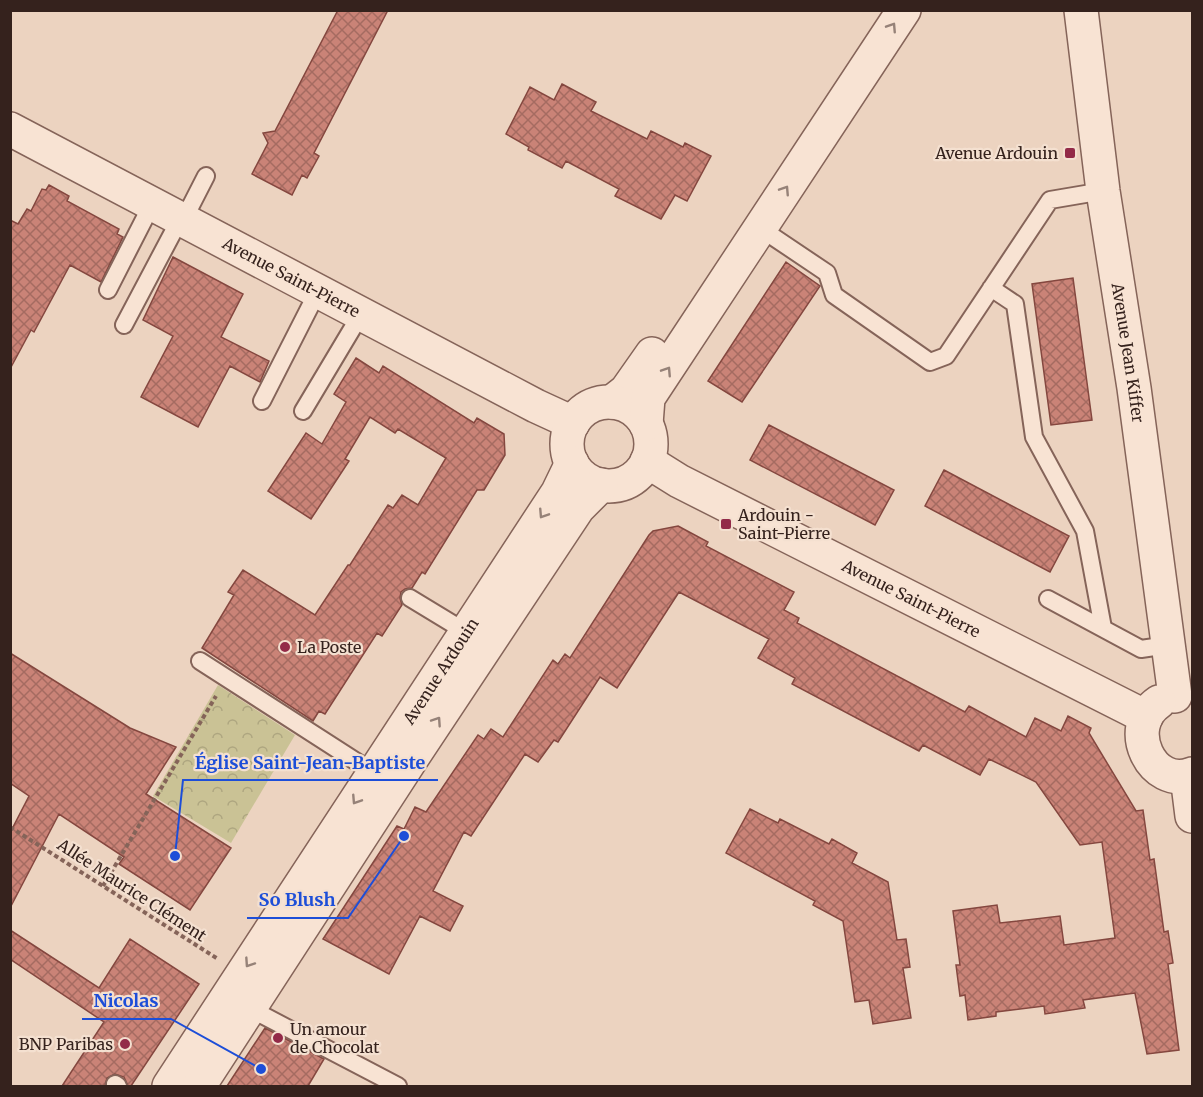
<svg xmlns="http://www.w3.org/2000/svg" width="1203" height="1097" font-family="Merriweather,serif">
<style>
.park{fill:url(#park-crowns)}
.building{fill:url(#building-cross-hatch);stroke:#84473f;stroke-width:1.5}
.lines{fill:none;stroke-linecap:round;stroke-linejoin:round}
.service-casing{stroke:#856459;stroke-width:20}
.minor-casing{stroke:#856459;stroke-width:36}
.tertiary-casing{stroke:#856459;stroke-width:36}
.path{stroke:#856459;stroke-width:4;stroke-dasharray:4.5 3;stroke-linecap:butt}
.service{stroke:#f8e3d3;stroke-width:16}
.minor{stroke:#f8e3d3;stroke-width:33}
.tertiary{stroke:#f8e3d3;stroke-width:33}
.oneway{stroke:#968278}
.poi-dot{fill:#932a48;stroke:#f4e0d0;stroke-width:2}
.labels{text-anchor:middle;stroke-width:4.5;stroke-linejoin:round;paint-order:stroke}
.poi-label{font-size:16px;fill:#35221d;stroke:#f4e0d0;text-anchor:start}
.street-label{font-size:16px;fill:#35221d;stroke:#f4e0d0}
.leader{fill:none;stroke:#1d4ed8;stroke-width:2}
.callout-dot{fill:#1d4ed8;stroke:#f4e0d0;stroke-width:2}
.callout-label{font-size:18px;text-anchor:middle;font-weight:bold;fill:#1d4ed8;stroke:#f4e0d0;stroke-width:4.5;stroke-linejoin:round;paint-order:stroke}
</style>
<defs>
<pattern id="park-crowns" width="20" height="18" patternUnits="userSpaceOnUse" patternTransform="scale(1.5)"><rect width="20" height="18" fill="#cac295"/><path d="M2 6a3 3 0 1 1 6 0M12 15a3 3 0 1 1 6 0" fill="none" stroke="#aea680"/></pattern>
<pattern id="building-cross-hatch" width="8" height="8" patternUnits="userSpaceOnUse" patternTransform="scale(1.5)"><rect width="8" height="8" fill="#ca8377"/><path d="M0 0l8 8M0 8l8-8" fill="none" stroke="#a56b61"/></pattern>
</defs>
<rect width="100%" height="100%" fill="#ecd3c0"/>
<path class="park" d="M218,685L295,735L231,843L153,796Z"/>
<path class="building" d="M338,10H388L314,153L319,156L307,178L302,175L292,195L252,174L268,143L263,133L275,131Z
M562,84L596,102L591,111L647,139L651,131L683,147L685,143L711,156L687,201L675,195L661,219L615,196L619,189L566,161L562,168L528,150L529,147L506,134L530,87L554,100Z
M49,185L69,196L67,201L119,229L117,234L123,237L101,282L70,265L34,332L31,330L10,369V220L18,224L27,209L31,211L42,189L46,190Z
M173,257L243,294L221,337L269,361L260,382L230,366L198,427L141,397L173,336L143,320Z
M786,262L820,286L742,402L708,381Z
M1073,278L1092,420L1051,425L1032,284Z
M356,358L379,373L383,366L474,423L477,418L504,434L505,455L484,490H477L425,574L422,572L412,588L405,589L401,592L400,598L402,605L382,636L377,633L325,714L319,711L313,721L202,648L234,595L228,592L243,570L315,615L348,565H350L388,505L393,508L402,495L418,505L446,458L398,429L395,433L370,417L345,459L349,461L311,519L268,491L306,433L322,444L346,402L334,394Z
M769,425L894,490L875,525L750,460Z
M944,470L1069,536L1050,572L925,506Z
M678,526L708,542L706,546L794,592L784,610L799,618L797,623L965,712L969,706L1026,737L1035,718L1061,731L1068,716L1091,728L1089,733L1136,811L1143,810L1150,860L1154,859L1164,932L1168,931L1173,963L1168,964L1179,1050L1147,1054L1135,993L1083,1000L1085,1008L1045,1014L1044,1006L996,1012V1016L968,1020L965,995L960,996L956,965H960L953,911L997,905L1000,923L1060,916L1064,945L1115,938L1102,842L1080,845L1036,782L989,759L980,775L923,745L919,751L792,684L795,678L758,658L769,639L679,592L617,688L600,677L558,742L554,740L538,762L525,754L471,836L464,832L433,891L463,906L450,931L420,916L389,974L323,939L397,826L404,829L415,807L426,812L478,735L484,739L491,729L503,737L553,660L558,664L565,654L570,658L649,535L653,531Z
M10,653L130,728L176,747L146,794L231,848L190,910L119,864L124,857L59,814L10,908V833L29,796L10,783Z
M750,809L778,823L780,819L829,844L832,839L857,853L852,863L888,882L897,940L906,939L910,967L903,968L911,1018L873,1024L869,1000L855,1002L843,921L813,905L815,901L726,853Z
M10,930L99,988L130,939L199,984L131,1086H128L124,1077L115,1074L107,1078L105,1086H62L104,1022L10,959Z
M265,1028L324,1059L308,1086H227Z"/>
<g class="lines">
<defs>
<path id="service" d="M183,221L206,176
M760,228L827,273L834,295L930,362L946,356L1050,200L1103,191
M991,288L1015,304L1034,437L1085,531L1103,628
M108,290L152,204
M124,325L180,219
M262,401L318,291
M303,411L361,314
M410,598L466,632
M1048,599L1141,649L1168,645
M200,661L374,773
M249,1008L398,1086
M115,1084L118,1086"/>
<g id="minor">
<path id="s1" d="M1081,10L1103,191L1134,388L1175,696"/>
<path id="s2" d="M10,129L536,406L573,423"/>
<path id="s3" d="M647,461L679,481L1146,717"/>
<path d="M1159,702C1122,727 1152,790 1192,774"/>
<path d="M1187,776L1192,816"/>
</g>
<g id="tertiary">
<path d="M612,402L626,391L652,354"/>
<circle cx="609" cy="444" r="42"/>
<path d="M646,424L648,398L904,10"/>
<path id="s4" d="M169,1086L558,492L572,463"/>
<path d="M199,1086L412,758L578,508L601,485"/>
</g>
</defs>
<use href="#service" class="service-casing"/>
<use href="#minor" class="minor-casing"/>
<use href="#tertiary" class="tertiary-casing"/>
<path class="path" d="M10,827L218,959
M103,886L216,696"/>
<use href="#service" class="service"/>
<use href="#minor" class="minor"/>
<use href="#tertiary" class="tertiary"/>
</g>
<defs><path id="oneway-chevron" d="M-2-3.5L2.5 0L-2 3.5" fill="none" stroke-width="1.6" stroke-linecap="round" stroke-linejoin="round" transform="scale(1.5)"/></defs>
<g class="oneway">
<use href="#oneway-chevron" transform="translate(892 27) rotate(-57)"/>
<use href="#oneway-chevron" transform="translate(785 190) rotate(-57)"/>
<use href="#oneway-chevron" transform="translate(667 371) rotate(-57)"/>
<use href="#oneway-chevron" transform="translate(543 514) rotate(123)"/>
<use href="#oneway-chevron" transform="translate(437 721) rotate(-56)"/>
<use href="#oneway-chevron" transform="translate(356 800) rotate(123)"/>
<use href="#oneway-chevron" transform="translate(249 963) rotate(124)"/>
</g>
<g class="poi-dot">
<rect x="1064" y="147" width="12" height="12" rx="3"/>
<rect x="720" y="518" width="12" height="12" rx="3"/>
<circle cx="285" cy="647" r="6"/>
<circle cx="278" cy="1038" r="6"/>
<circle cx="125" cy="1044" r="6"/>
</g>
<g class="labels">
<g class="poi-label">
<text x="1058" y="159" text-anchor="end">Avenue Ardouin</text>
<text x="738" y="521">Ardouin -<tspan x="738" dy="18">Saint-Pierre</tspan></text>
<text x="297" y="653">La Poste</text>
<text x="290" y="1035">Un amour<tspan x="290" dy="18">de Chocolat</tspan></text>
<text x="113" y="1050" text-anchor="end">BNP Paribas</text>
</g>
<g class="street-label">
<text dy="6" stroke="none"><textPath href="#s2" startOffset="318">Avenue Saint-Pierre</textPath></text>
<text dy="6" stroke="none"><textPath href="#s1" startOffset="346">Avenue Jean Kiffer</textPath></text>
<text dy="6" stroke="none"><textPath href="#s3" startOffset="298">Avenue Saint-Pierre</textPath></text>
<text dy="6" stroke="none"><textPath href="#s4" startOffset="496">Avenue Ardouin</textPath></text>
<text transform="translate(132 890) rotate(33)" y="6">Allée Maurice Clément</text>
</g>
</g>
<path class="leader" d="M175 856L183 780H438M404 836L348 918H247M261 1069L171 1019H82"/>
<g class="callout-dot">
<circle cx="175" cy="856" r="6"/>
<circle cx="404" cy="836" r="6"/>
<circle cx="261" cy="1069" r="6"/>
</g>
<g class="callout-label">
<text x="310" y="769">Église Saint-Jean-Baptiste</text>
<text x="297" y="906">So Blush</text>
<text x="126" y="1007">Nicolas</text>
</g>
<rect width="1203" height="1097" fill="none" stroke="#35221d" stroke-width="24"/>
</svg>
